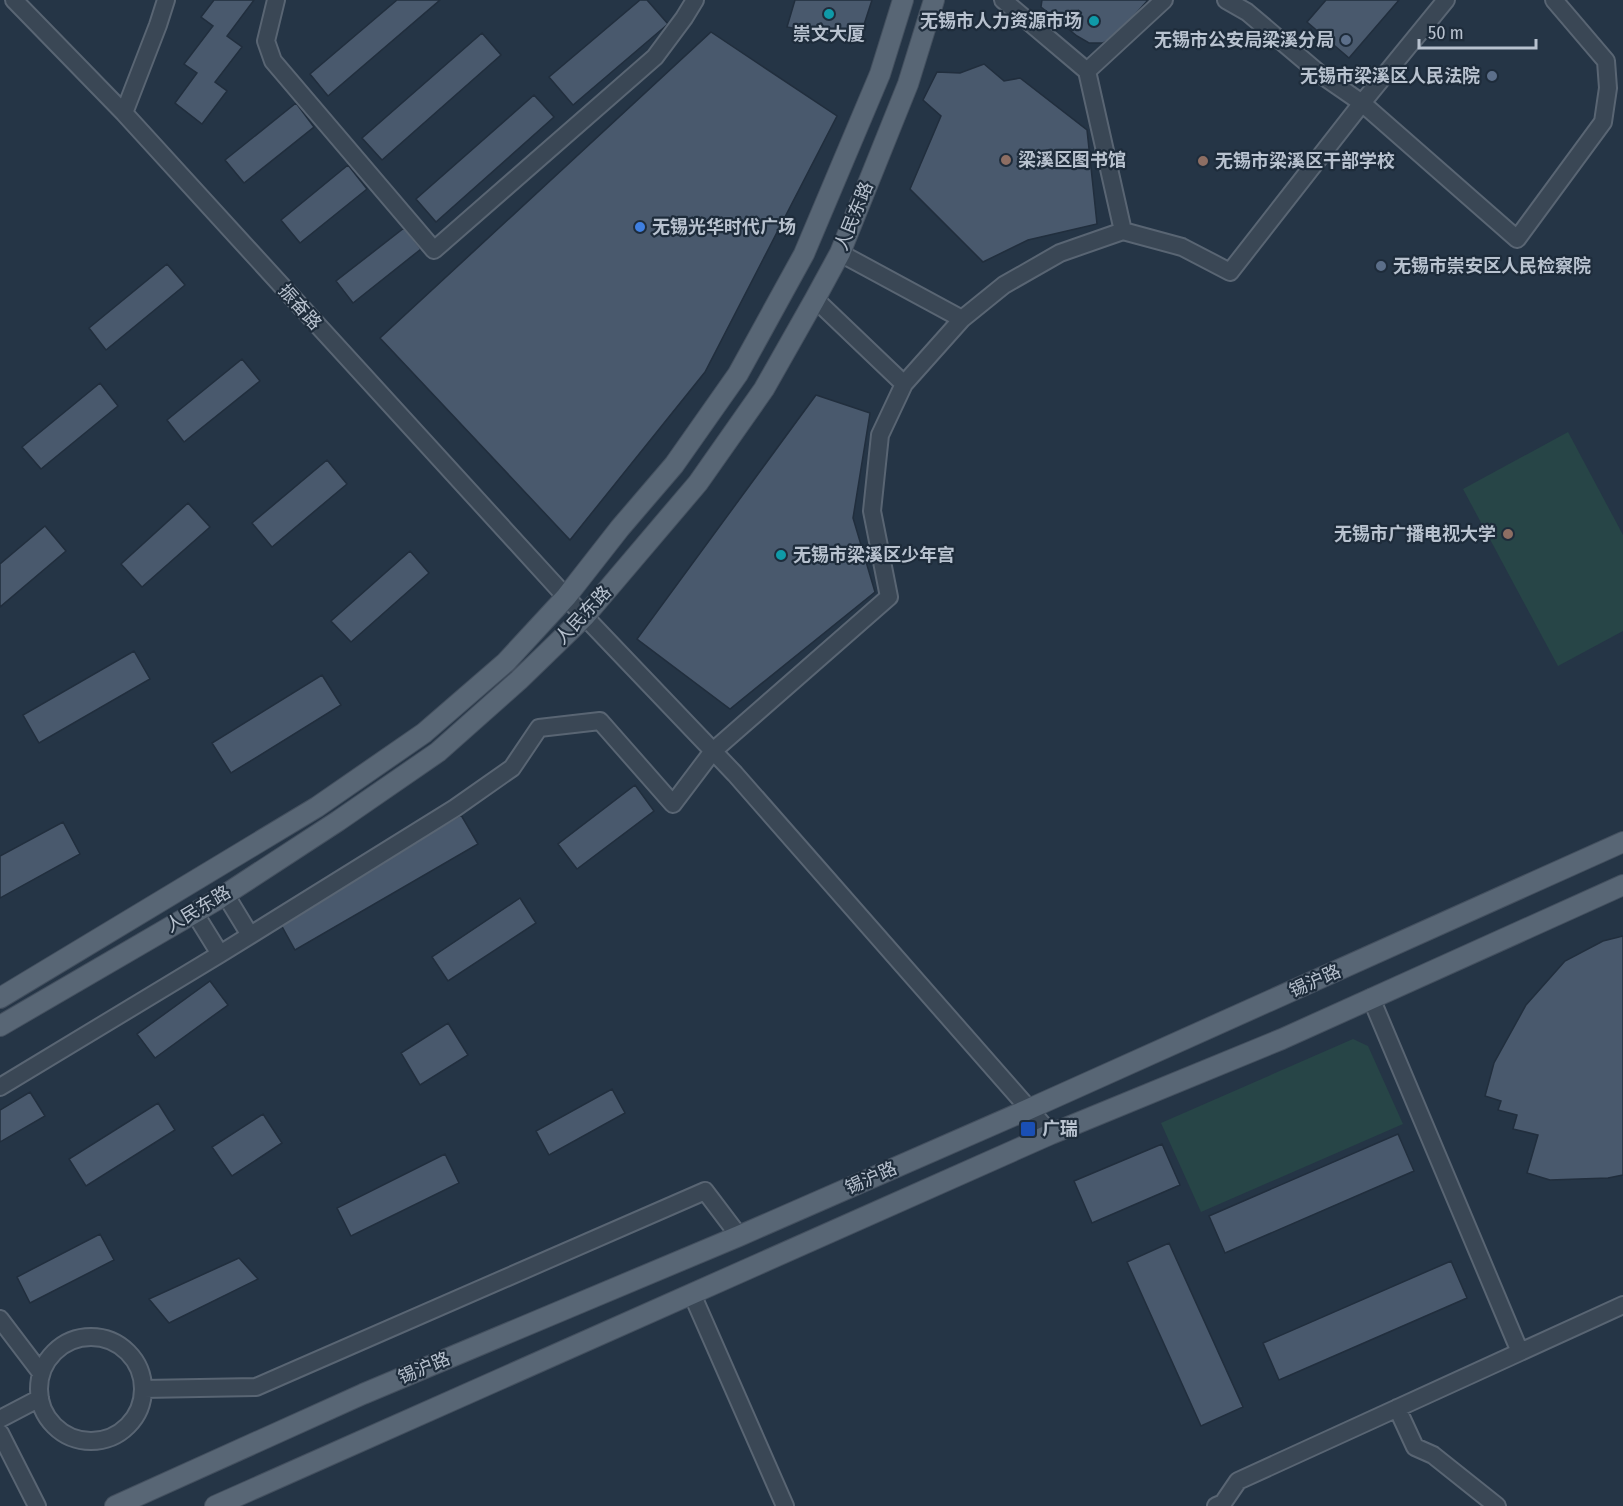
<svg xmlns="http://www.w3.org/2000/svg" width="1623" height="1506" font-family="'Fira Sans Condensed','Noto Sans SC',sans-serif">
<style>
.green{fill:#274547}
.building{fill:#49596d;stroke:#212e3d;stroke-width:1.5}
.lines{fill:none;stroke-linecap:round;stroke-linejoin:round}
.minor-casing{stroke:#596573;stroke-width:20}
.major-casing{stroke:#44505f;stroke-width:22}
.minor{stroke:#3a4755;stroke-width:16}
.major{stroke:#586675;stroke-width:20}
.culture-dot{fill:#0f9aa8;stroke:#1e2c3b;stroke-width:2}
.service-dot{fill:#5c6f8a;stroke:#1e2c3b;stroke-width:2}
.education-dot{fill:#8d6e63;stroke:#1e2c3b;stroke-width:2}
.shop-dot{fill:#3f7fe0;stroke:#1e2c3b;stroke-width:2}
.transit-dot{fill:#1a4fb4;stroke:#1e2c3b;stroke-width:2}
.labels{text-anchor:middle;stroke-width:4.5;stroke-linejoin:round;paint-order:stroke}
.poi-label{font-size:18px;font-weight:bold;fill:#b8c2cf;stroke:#1e2c3b;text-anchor:start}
.street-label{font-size:18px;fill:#b8c2cf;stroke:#1e2c3b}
</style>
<rect width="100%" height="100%" fill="#253546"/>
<path class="green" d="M1568,432L1623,535V631L1558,666L1463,489Z
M1353,1039L1368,1046L1403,1124L1201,1212L1161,1123Z"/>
<path class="building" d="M214,0H254L227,36L242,47L215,82L227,91L202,124L175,103L197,73L184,64L213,26L201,17Z
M397,0H440L328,96L310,74Z
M640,0H647L668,24L573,105L549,77Z
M795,0H872L859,40L787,27Z
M1042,0H1148L1116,36L1103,43H1089L1077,36L1041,7Z
M1326,0H1399L1349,58L1307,22Z
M711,32L837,116L705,372L570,540L380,338Z
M482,33L501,55L382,160L362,138Z
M984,64L1004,81L1020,78L1087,130L1097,224L1028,240L983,262L910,189L941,116L923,100L937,72L960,73Z
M534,95L554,117L436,222L416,199Z
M296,103L314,127L244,183L225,160Z
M348,165L367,189L300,243L281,220Z
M404,228L421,249L353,303L336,281Z
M167,264L185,285L106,350L89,328Z
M242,359L260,381L184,442L167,420Z
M100,383L118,406L41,469L22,447Z
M816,395L870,413L853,518L875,592L730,709L637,639Z
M327,460L347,484L272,547L252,523Z
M188,503L210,527L142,587L121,564Z
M45,526L66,551L0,607V564Z
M410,551L429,573L351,642L331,621Z
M134,651L150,679L39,743L23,715Z
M322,675L341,705L231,773L212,743Z
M635,785L654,811L577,869L558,844Z
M461,815L478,844L295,950L279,921Z
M63,822L80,854L0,898V856Z
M520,898L536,923L448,981L432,957Z
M1623,936V1175L1608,1178L1550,1180L1527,1173L1538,1135L1513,1129L1517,1115L1498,1110L1501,1101L1485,1096L1494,1063L1526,1005L1565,961L1603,941Z
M210,981L228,1005L155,1058L137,1034Z
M448,1023L468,1055L420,1085L401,1053Z
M612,1089L625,1113L549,1155L536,1131Z
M30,1092L45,1116L0,1142V1110Z
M158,1103L175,1130L86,1186L69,1159Z
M263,1114L282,1143L232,1176L212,1147Z
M1398,1134L1414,1171L1225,1253L1209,1216Z
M1162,1144L1180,1185L1092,1223L1074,1181Z
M445,1154L459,1183L351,1236L337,1208Z
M100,1234L114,1260L30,1303L17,1277Z
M1169,1243L1243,1407L1201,1426L1127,1262Z
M239,1258L258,1279L169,1323L149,1299Z
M1451,1261L1467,1298L1279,1380L1263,1343Z"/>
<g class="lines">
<defs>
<path id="minor" d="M14,0L124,113L566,597L735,774L1051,1134
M276,0L266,41L273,61L434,250L655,57L684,18L695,0
M1003,0L1087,71L1164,0
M1226,0L1247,12L1320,74L1362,103L1446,0
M1087,71L1123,231
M124,113L158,25L166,0
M840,253L962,319L1004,285L1060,253L1123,231L1182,247L1230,272L1362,103L1517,239L1603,122L1608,88L1606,61L1554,0
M815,299L904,384L962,319
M225,894L250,935
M194,912L220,954
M1371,998L1520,1352
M0,1087L220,954L455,808L512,768L539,728L600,721L673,804L713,751L889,597L872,511L880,435L904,384
M692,1294L785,1506
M0,1319L41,1373
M39 1389a52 52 0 1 1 104 0a52 52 0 1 1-104 0Z
M143,1389L256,1387L705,1191L739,1236
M1397,1408L1415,1447L1433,1455L1497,1506
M0,1419L40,1398
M0,1433L37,1506
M1216,1506L1223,1503L1238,1481L1623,1305"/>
<path id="major" d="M0,998L317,807L424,733L506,662L566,597L620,528L674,465L738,374L804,254L880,74L903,0
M0,1026L220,898L338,821L438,752L519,680L585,616L698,483L764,389L815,299L840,253L908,84L934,0
M115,1506L363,1394L739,1236L1029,1109L1623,842
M215,1506L1051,1134L1282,1039L1623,885"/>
</defs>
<use href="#minor" class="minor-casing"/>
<use href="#major" class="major-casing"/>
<use href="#minor" class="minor"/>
<use href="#major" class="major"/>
</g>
<g class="culture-dot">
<circle cx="829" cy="14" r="6"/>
<circle cx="1094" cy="21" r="6"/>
<circle cx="781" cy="555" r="6"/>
</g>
<g class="service-dot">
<circle cx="1346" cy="40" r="6"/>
<circle cx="1492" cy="76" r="6"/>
<circle cx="1381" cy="266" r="6"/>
</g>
<g class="education-dot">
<circle cx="1006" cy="160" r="6"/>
<circle cx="1203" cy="161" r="6"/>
<circle cx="1508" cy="534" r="6"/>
</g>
<circle class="shop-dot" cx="640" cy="227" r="6"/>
<rect class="transit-dot" x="1020" y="1121" width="16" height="16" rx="3"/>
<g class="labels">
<g class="poi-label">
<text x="1082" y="27" text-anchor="end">无锡市人力资源市场</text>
<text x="829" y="40" text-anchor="middle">崇文大厦</text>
<text x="1334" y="46" text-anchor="end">无锡市公安局梁溪分局</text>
<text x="1480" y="82" text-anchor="end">无锡市梁溪区人民法院</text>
<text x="1018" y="166">梁溪区图书馆</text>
<text x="1215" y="167">无锡市梁溪区干部学校</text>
<text x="652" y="233">无锡光华时代广场</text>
<text x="1393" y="272">无锡市崇安区人民检察院</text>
<text x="1496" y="540" text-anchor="end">无锡市广播电视大学</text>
<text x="793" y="561">无锡市梁溪区少年宫</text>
<text x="1042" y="1135">广瑞</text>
</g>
<g class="street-label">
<text transform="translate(854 216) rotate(-68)" y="6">人民东路</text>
<text transform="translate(300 307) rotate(48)" y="6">振奋路</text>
<text transform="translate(583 615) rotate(-47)" y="6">人民东路</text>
<text transform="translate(198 909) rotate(-31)" y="6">人民东路</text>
<text transform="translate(1315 981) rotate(-24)" y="6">锡沪路</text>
<text transform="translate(871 1178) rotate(-24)" y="6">锡沪路</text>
<text transform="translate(424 1368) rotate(-23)" y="6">锡沪路</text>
</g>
</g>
<path d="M1419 39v9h117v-9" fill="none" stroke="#b8c2cf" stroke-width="3"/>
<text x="1428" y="39" font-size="18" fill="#b8c2cf" stroke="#1e2c3b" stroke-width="4.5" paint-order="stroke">50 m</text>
</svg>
